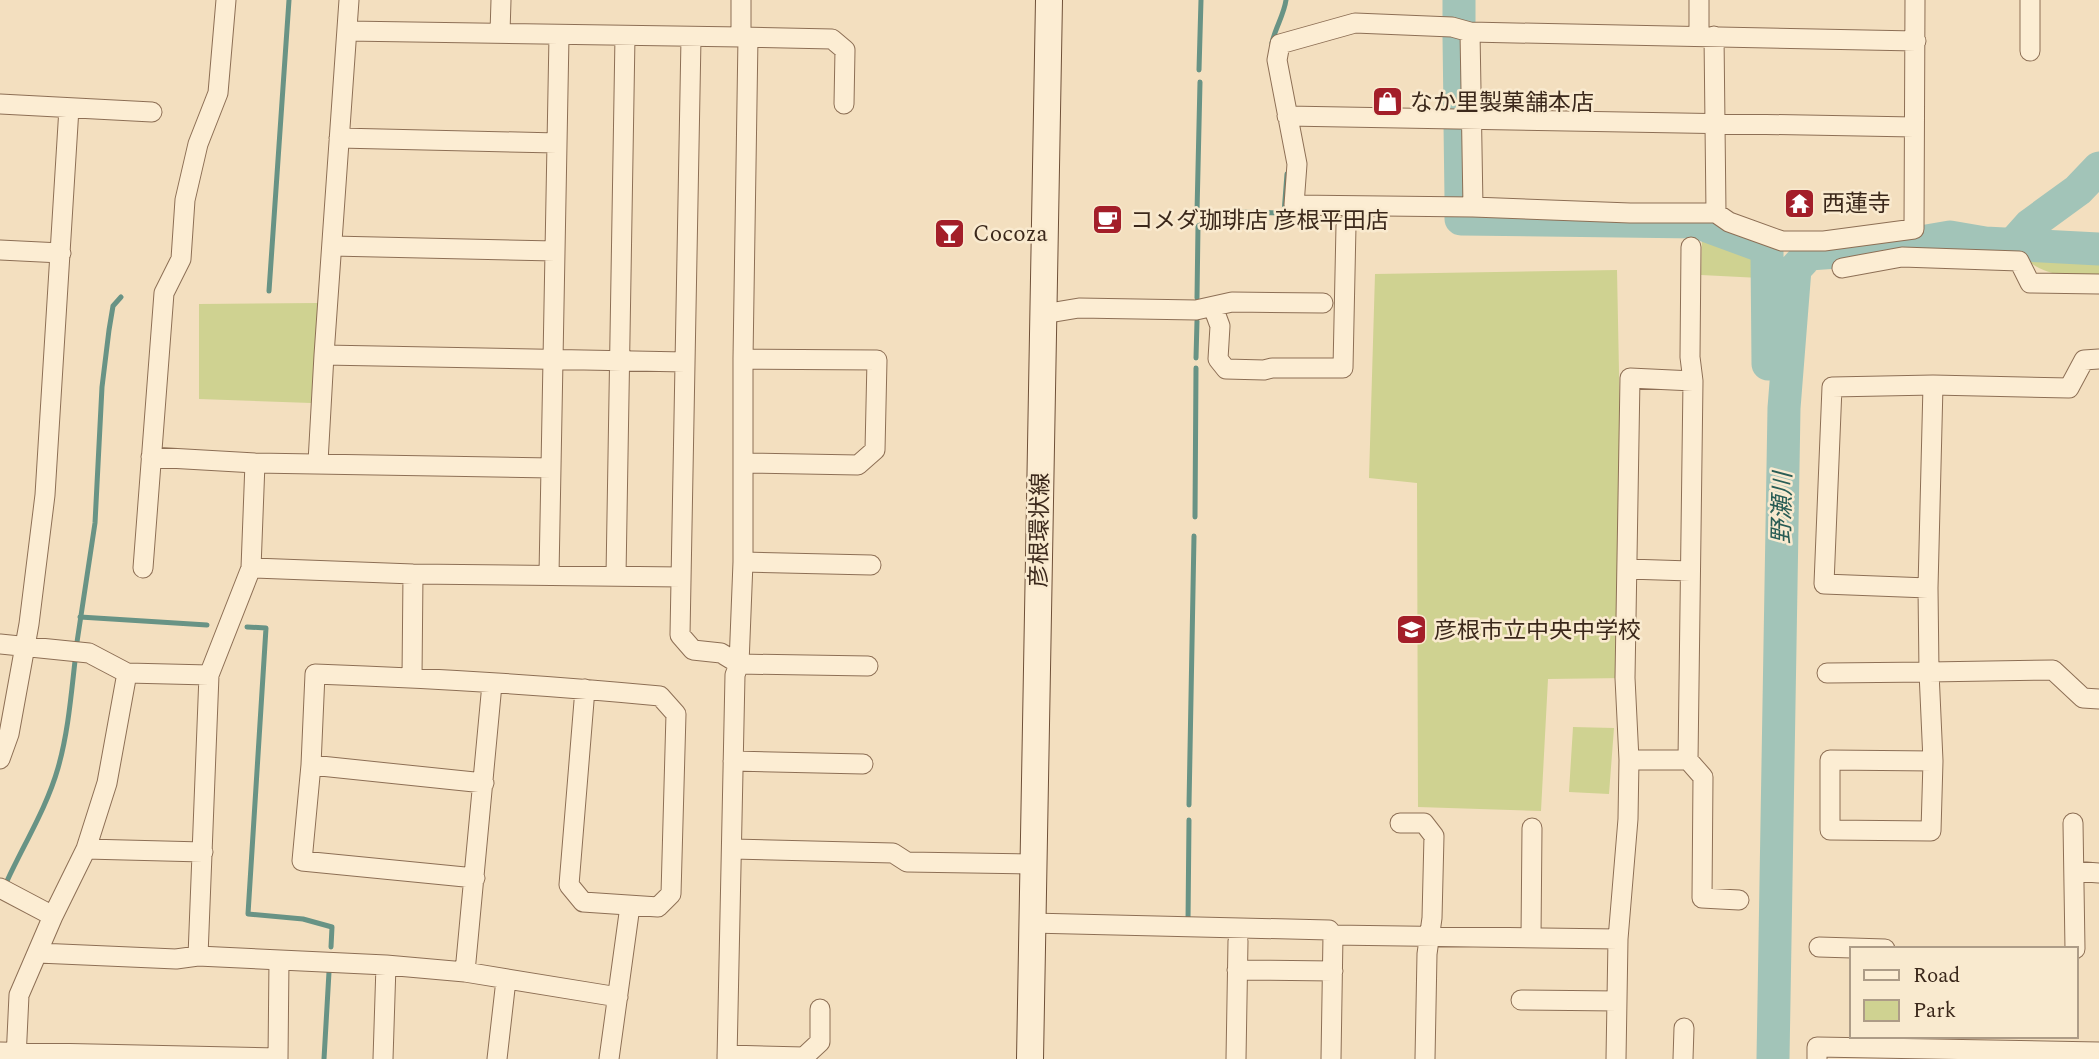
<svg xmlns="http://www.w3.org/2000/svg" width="2099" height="1059" font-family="Spectral,'Noto Sans JP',serif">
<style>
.green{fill:#cfd291}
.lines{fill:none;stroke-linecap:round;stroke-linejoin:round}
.stream{stroke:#689385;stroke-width:5}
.river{stroke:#a2c4b8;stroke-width:33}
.minor-casing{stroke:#8d6f55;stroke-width:21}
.secondary-casing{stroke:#6f5038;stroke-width:28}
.minor{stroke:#fcedd3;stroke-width:19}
.secondary{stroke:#fcedd3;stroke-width:26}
.labels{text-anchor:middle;stroke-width:5;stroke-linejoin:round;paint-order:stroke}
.poi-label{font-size:23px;fill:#3b281b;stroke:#f9eacf;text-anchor:start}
.street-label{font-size:23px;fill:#3b281b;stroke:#f9eacf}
.water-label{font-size:24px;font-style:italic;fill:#295d55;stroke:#f9eacf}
</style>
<rect width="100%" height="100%" fill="#f3dfbf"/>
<path class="green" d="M1702,236L1755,254L1760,263V278L1701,275Z
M2027,255L2099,258V277C2073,276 2048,278 2027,260Z
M1617,270L1625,678L1548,679L1541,811L1418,807L1417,483L1369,478L1375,274Z
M319,303L311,403L199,399V304Z
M1573,727L1614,728L1609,794L1569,792Z"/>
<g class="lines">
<path class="stream" d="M1272,43C1275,28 1284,15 1286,0
M1199,70L1201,0
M1197,212L1200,82
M269,291L289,0
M1197,298L1198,226L1229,212L1284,213L1287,174
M1196,358L1197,321
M1195,517L1196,368
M80,617L207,625
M247,627L266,628L248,914L303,919L332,927L331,947
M77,642L95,523L102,387L109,330L113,306L121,297
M1189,805L1194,536
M7,881C24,844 47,807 58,768C68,733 71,696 75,661
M1188,922L1189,820
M324,1059L329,972"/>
<path class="river" d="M1459,21V0
M1459,37L1460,111
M1460,125L1461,198
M1461,213V219L1696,222L1764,247L1767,252L1768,364
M2013,244L2030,225L2078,190L2099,168
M1773,1059L1784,408L1795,269L1809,254L1880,249L1950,237L1985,243L2099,249"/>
<defs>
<path id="minor" d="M1915,0L1914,229L1824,241H1782L1729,222L1716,213H1630L1473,207L1294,205L1297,164L1277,60L1280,44L1355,23L1452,27L1470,32L1916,41
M2030,0V51
M347,31L741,37V0
M1470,32L1473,207
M500,33L501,0
M1699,36V0
M1714,36L1716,213
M741,37L832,39L845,50L844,104
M691,38L680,635L693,650L721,653L739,664L868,666
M0,104L152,112
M1287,116L1914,127
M339,138L557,143
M332,246L555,251
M1691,247L1690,357L1693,381L1688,760L1703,777L1702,898L1739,900
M0,250L61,253
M1842,268L1902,257L2019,261L2030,283L2099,284
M1213,307L1220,326L1218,359L1226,369L1264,370L1272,368H1343L1346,226
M1043,314L1079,308L1196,310L1232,302L1323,303
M324,355L685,362
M743,359L877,360L875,450L858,465L744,463
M2099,359L2084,360L2069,388L1933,385L1928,588L1929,672L2053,670L2083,698L2099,699
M151,457L255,463L551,468
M318,462L324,355L349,0
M743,562L871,565
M143,568L164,293L181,259L185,200L198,144L218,93L226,0
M251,568L413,574L681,577
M1628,569L1690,571
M549,575L559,36
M616,576L625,36
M1928,588L1824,584L1832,387L1933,385
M0,644L89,653L127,673L209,675
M1827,673L1929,672L1933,761L1830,760V830L1931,831L1933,761
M412,677L413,574
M0,759L9,734L29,624L45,495L69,108
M1629,760H1688
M733,761L863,764
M311,765L484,783
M1400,823H1424L1434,836L1432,918L1427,954L1425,1059
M2073,823L2075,949
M86,849L203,852
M732,849L893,853L907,862L1033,864
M2074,871L2099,873
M475,878L302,861L311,765L315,674C430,678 546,685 660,696L676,714L671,894L658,907L583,902L569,885L585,689
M0,888L53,916
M1031,923L1329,930L1333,935L1618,939
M1531,937L1532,828
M1819,947L1885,949
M38,953L176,959L198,956L386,965L465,972L618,997
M198,956L209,675L251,568L255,463
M1237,970L1333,971
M465,972L492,684
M1521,1000L1617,1001
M0,1052L278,1058
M727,1055L804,1057L820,1042V1009
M16,1059L19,995L53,916L86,849L107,783L127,673
M278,1059L279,960
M383,1059L386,965
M497,1059L506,980
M609,1059L630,906
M727,1059L735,675L739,664L743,562V359L748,37
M1236,1059L1238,941
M1331,1059L1333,935
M1616,1059L1618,939L1628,819L1629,760L1625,678L1630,378L1693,381
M1683,1059L1684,1028
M1817,1059V1047L2099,1052"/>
<path id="secondary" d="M1030,1059L1049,0"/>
</defs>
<use href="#minor" class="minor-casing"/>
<use href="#secondary" class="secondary-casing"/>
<use href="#minor" class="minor"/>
<use href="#secondary" class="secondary"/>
</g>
<defs>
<symbol id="shop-square" viewBox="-11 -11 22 22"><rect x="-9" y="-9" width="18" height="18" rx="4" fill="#a31e29" stroke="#f9eacf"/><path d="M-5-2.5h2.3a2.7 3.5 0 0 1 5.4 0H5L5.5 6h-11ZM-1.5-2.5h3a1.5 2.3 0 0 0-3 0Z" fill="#fff"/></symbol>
<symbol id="temple-square" viewBox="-11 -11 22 22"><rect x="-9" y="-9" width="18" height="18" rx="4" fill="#a31e29" stroke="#f9eacf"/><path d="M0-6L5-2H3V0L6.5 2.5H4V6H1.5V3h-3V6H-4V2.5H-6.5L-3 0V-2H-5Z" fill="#fff"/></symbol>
<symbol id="cafe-square" viewBox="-11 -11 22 22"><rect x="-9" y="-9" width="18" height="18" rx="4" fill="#a31e29" stroke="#f9eacf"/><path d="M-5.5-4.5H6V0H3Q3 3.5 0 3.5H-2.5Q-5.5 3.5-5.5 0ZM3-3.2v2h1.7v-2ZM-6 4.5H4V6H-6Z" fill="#fff"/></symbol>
<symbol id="bar-square" viewBox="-11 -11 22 22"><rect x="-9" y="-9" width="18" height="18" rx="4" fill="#a31e29" stroke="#f9eacf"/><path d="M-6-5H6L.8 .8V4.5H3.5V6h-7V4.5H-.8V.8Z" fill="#fff"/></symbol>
<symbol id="school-square" viewBox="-11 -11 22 22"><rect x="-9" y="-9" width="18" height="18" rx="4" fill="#a31e29" stroke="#f9eacf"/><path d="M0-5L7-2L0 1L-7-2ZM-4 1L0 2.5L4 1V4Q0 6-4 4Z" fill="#fff"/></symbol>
</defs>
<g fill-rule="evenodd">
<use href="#shop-square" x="1370" y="84" width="35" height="35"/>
<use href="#temple-square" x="1782" y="186" width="35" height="35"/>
<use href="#cafe-square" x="1090" y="202" width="35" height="35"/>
<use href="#bar-square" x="932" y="216" width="35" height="35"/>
<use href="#school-square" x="1394" y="612" width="35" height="35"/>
</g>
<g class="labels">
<g class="poi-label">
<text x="1410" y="110">なか里製菓舗本店</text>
<text x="1822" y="211">西蓮寺</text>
<text x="1130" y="228">コメダ珈琲店 彦根平田店</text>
<text x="973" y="241">Cocoza</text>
<text x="1434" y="638">彦根市立中央中学校</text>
</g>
<g class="street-label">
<text transform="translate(1039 530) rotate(-89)" y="8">彦根環状線</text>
</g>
<g class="water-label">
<text transform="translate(1782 508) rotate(-89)" y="8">野瀬川</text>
</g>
</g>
<rect x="1850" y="947" width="228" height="91" fill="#f9eacf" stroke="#ad9c87" stroke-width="2"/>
<rect x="1864" y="970" width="35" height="10" fill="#fcedd3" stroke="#ad9c87" stroke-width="2"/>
<text x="1913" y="982" font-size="21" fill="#3b281b">Road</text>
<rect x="1864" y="1000" width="35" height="21" fill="#cfd291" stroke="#ad9c87" stroke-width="2"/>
<text x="1913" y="1017" font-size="21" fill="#3b281b">Park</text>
</svg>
